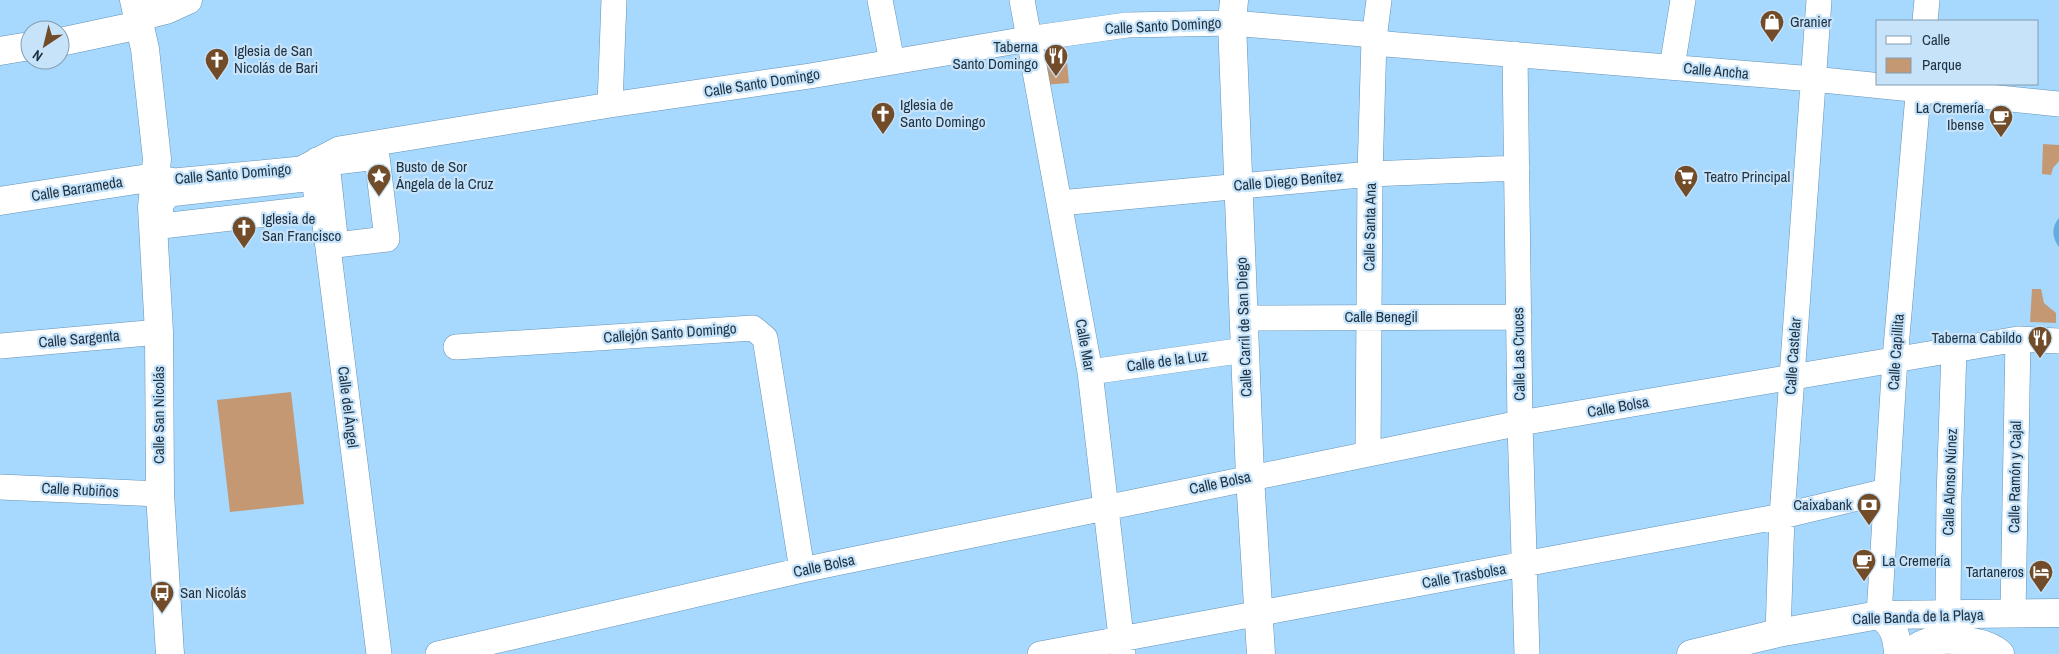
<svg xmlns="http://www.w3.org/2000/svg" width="2059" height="654" font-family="'Archivo Narrow',sans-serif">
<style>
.green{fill:#c49873}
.water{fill:#63ace1}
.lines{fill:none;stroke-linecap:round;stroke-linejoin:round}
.street-casing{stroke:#6493b6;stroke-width:26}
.secondary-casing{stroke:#6493b6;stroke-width:29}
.street{stroke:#fff;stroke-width:25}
.secondary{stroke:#fff;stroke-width:28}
.labels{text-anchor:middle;stroke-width:4.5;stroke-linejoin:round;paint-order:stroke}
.poi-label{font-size:15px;fill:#1e3140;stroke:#c6e3fa;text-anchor:start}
.street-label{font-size:15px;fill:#1e3140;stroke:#c6e3fa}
</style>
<rect width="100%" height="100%" fill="#a7d8fe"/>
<path class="green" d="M1065,41L1069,83L1042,85L1040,44Z
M2043,144L2059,145V161L2053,168L2051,175L2042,174Z
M2032,289H2041L2044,303L2056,313V323L2030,322Z
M291,392L304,504L230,512L217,400Z"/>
<path class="water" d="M2059,218V247C2052,238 2051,227 2059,218Z"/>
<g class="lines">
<defs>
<path id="street" d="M880,0L892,62
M1022,0L1090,372L1123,654
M1925,21L1927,0
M1515,54L1520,423L1527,654
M1672,67L1683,0
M610,105L614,0
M377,157L387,239L336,245L327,163Z
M317,160L379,654
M155,177L174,181L301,169L339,149L610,105L810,76L1028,39L1127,25L1232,23L1363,34L1386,44L1813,79L2059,104
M314,178L318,208L162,226L160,205L169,194Z
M1060,203L1370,174L1517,168
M1244,318L1519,317
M0,346L159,332
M456,347L753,328L765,338L802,570
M1090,372L1245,350
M1368,453L1370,174L1374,39L1379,0
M0,487L160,494
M1948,613L1949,496L1954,351
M2013,614L2018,339
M1879,615L1895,359L1919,84
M1778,633L1782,516L1819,0
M438,654L802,570L1520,423L2018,339L2059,341
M1040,654L1782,516L1887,491"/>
<path id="secondary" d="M134,0L145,49L157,159L152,207L159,332L160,494L170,654
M1234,0L1232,23L1250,477L1261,654
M138,17L166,10L188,0
M60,42L140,25
M0,51L30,46
M0,201L155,177
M1879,615C1894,625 1897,636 1898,654
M1691,654L1778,633L1879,615L2059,613
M1911,654C1914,650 1919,645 1923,644C1942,636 1986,640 2000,654"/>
</defs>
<use href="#street" class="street-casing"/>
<use href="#secondary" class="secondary-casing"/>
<use href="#street" class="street"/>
<use href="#secondary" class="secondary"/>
</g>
<defs>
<symbol id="shop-pin" viewBox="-11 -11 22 30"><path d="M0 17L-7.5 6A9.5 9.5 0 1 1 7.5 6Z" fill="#724c29" stroke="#c6e3fa"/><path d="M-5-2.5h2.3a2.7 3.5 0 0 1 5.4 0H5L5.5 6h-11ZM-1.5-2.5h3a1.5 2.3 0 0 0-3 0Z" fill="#fff"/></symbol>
<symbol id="restaurant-pin" viewBox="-11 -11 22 30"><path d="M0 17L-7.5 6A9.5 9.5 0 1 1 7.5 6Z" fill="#724c29" stroke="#c6e3fa"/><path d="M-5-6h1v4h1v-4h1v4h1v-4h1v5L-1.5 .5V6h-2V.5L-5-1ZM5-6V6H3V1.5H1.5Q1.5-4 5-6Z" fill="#fff"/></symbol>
<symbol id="church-pin" viewBox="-11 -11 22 30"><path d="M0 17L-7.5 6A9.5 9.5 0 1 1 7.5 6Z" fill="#724c29" stroke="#c6e3fa"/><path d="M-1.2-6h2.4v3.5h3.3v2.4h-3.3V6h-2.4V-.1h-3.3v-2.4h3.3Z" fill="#fff"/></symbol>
<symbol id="cafe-pin" viewBox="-11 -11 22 30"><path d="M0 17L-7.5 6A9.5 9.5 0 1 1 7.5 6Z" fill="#724c29" stroke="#c6e3fa"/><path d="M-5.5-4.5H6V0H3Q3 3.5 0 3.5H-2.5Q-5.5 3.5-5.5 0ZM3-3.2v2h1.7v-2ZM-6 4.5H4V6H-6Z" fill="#fff"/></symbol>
<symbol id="sight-pin" viewBox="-11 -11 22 30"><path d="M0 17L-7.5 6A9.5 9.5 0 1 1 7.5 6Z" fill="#724c29" stroke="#c6e3fa"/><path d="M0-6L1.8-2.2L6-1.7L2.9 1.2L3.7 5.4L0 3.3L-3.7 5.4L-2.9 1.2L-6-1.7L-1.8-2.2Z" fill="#fff"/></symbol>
<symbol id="supermarket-pin" viewBox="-11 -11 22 30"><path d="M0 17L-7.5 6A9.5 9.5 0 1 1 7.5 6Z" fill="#724c29" stroke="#c6e3fa"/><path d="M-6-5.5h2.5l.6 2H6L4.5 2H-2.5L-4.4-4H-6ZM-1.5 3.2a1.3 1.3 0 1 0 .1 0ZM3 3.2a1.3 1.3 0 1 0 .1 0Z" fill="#fff"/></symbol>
<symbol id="bank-pin" viewBox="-11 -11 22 30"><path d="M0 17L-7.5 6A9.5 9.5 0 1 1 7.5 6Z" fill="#724c29" stroke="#c6e3fa"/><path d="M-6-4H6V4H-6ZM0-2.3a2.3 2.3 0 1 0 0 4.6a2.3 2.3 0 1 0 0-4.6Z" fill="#fff"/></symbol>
<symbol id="hotel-pin" viewBox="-11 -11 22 30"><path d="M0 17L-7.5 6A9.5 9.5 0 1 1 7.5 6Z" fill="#724c29" stroke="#c6e3fa"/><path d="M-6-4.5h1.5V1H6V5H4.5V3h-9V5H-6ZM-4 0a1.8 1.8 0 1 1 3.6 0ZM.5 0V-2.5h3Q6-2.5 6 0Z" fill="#fff"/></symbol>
<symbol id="bus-pin" viewBox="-11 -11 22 30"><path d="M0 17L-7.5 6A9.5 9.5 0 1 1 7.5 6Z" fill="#724c29" stroke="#c6e3fa"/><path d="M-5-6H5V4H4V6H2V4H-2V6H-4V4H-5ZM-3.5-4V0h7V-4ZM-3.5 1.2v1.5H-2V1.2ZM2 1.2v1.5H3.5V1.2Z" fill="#fff"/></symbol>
</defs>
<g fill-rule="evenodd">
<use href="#shop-pin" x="1758" y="8" width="28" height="38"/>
<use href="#restaurant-pin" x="1042" y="42" width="28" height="38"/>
<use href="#church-pin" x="203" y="46" width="28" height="38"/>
<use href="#church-pin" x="869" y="100" width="28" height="38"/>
<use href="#cafe-pin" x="1987" y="103" width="28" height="38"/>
<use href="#sight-pin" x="365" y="162" width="28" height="38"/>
<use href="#supermarket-pin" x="1672" y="163" width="28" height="38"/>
<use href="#church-pin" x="230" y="214" width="28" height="38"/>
<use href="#restaurant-pin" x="2026" y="324" width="28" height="38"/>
<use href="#bank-pin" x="1855" y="491" width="28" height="38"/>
<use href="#cafe-pin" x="1850" y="547" width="28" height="38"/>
<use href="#hotel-pin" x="2027" y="558" width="28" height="38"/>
<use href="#bus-pin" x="148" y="579" width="28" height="38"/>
</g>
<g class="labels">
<g class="poi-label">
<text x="1790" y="27">Granier</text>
<text x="1038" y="52" text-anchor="end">Taberna<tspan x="1038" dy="17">Santo Domingo</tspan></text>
<text x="234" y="56">Iglesia de San<tspan x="234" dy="17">Nicolás de Bari</tspan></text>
<text x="900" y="110">Iglesia de<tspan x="900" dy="17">Santo Domingo</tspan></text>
<text x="1984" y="113" text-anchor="end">La Cremería<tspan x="1984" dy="17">Ibense</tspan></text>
<text x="396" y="172">Busto de Sor<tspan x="396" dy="17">Ángela de la Cruz</tspan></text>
<text x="1704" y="182">Teatro Principal</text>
<text x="262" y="224">Iglesia de<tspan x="262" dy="17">San Francisco</tspan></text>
<text x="2022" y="343" text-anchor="end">Taberna Cabildo</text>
<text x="1852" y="510" text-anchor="end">Caixabank</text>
<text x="1882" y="566">La Cremería</text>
<text x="2024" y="577" text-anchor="end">Tartaneros</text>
<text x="180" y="598">San Nicolás</text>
</g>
<g class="street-label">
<text transform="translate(1163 26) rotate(-3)" y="5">Calle Santo Domingo</text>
<text transform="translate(1716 71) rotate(5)" y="5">Calle Ancha</text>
<text transform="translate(762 83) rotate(-9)" y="5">Calle Santo Domingo</text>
<text transform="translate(233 174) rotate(-5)" y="5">Calle Santo Domingo</text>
<text transform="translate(1288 181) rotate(-5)" y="5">Calle Diego Benítez</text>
<text transform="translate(77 189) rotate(-9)" y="5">Calle Barrameda</text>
<text transform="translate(1370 227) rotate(-89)" y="5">Calle Santa Ana</text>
<text x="1381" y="322">Calle Benegil</text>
<text transform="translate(1244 327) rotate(-92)" y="5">Calle Carril de San Diego</text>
<text transform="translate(670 333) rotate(-4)" y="5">Callejón Santo Domingo</text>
<text transform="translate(79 339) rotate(-5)" y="5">Calle Sargenta</text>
<text transform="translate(1085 345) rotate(80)" y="5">Calle Mar</text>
<text transform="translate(1896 352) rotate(-86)" y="5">Calle Capillita</text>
<text transform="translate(1519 354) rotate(-91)" y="5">Calle Las Cruces</text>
<text transform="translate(1793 356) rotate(-86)" y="5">Calle Castelar</text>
<text transform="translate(1167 361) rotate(-8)" y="5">Calle de la Luz</text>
<text transform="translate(348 407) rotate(83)" y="5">Calle del Ángel</text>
<text transform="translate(1618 407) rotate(-10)" y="5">Calle Bolsa</text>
<text transform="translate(159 415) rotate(-90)" y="5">Calle San Nicolás</text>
<text transform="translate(2015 477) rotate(-89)" y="5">Calle Ramón y Cajal</text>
<text transform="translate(1950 482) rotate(-88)" y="5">Calle Alonso Núnez</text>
<text transform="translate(1220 483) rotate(-12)" y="5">Calle Bolsa</text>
<text transform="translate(80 490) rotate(3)" y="5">Calle Rubiños</text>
<text transform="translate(824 566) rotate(-12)" y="5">Calle Bolsa</text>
<text transform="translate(1464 576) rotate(-10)" y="5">Calle Trasbolsa</text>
<text transform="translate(1918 617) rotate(-2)" y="5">Calle Banda de la Playa</text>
</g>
</g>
<rect x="1876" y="20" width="162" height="65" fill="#c6e3fa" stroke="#839cb0"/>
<rect x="1886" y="36" width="25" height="8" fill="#ffffff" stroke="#839cb0"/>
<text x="1922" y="45" font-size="15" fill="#1e3140">Calle</text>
<rect x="1886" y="58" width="25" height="15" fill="#c49873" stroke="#839cb0"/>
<text x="1922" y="70" font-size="15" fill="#1e3140">Parque</text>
<g transform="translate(45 45) rotate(215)"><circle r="24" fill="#c6e3fa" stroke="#839cb0"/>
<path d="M0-4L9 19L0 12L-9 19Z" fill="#724c29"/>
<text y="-8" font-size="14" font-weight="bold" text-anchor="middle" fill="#1e3140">N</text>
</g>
</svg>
